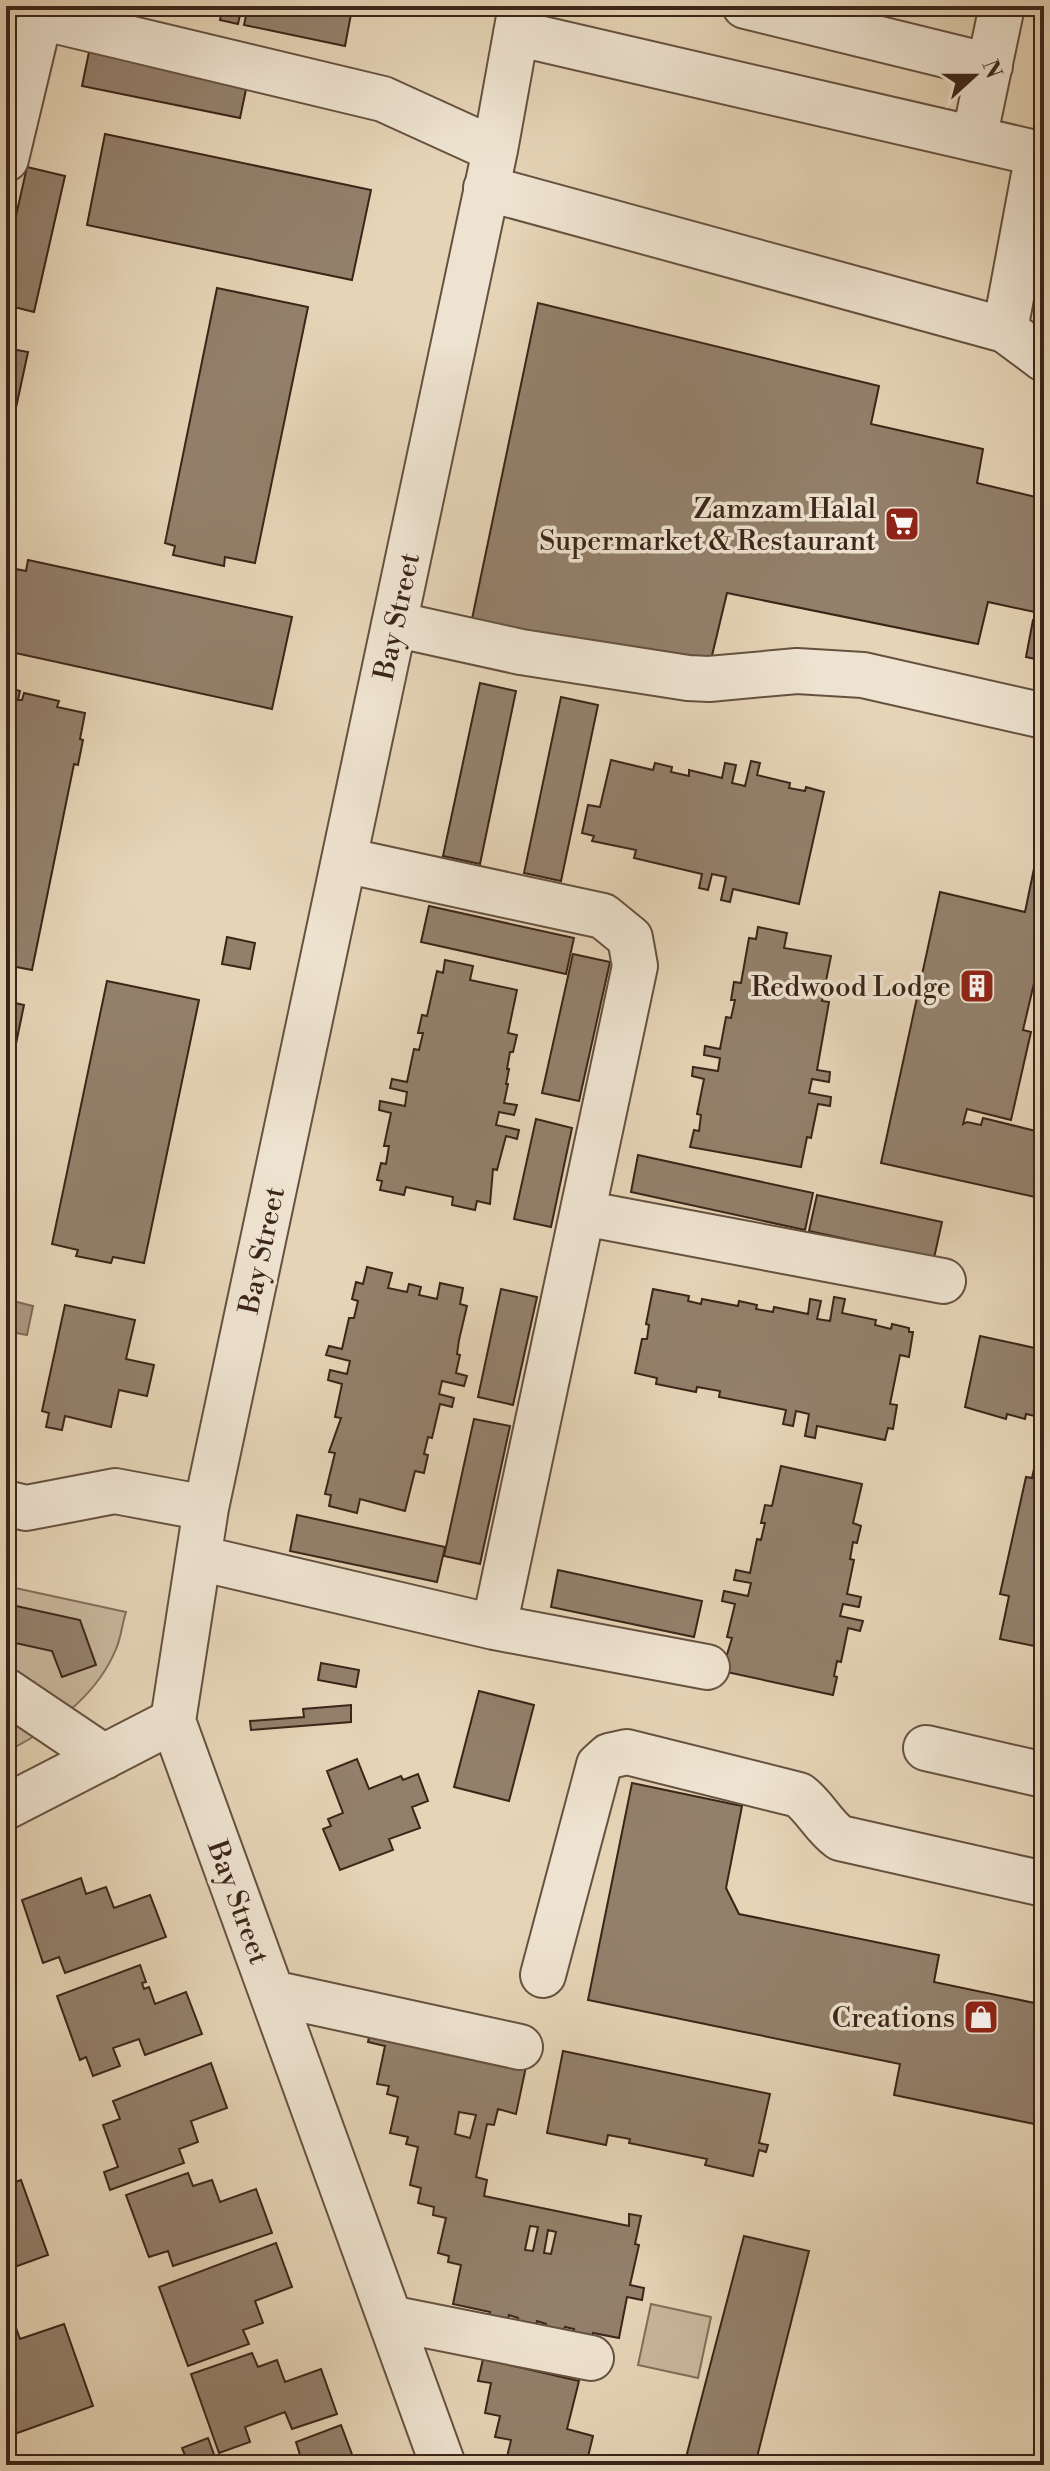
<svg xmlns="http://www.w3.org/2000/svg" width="1050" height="2471" font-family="'Libre Bodoni',serif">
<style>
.green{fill:#c8b69b;stroke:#826e5a;stroke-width:2}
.water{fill:#ab9881;stroke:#7e6a57;stroke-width:2}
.building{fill:#93806b;stroke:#3b2519;stroke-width:2;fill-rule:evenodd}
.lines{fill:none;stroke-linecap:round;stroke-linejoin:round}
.minor-casing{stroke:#665140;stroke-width:48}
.minor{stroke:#eee3d0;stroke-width:44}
.labels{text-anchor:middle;stroke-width:7;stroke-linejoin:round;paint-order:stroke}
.poi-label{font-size:28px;fill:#3b2519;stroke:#eee3d0;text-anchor:end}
.street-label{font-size:28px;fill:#3b2519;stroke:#eee3d0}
</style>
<rect width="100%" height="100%" fill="#e5d4b6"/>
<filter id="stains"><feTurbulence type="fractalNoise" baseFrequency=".0025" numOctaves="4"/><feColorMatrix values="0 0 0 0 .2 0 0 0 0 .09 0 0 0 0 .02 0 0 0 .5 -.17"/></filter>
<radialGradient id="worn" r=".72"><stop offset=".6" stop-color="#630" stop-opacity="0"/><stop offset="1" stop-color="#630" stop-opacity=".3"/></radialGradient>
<path class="green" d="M6,1586L126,1612C122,1624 121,1638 116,1649C97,1696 49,1730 6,1752Z
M651,2304L711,2317L698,2378L638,2365Z"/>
<path class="water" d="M6,1281L12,1283L9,1300L33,1306L27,1335L6,1331Z"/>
<path class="building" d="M159,6H201L199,14Z
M223,6H242L238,24L220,20Z
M248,6H338L352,9L345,46L244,25Z
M90,47L248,80L240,118L82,86Z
M105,134L371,190L352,280L87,225Z
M27,167L65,176L34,312L6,305V260Z
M217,288L308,307L255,563L225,557L224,566L173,555L175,546L165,543Z
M538,303L879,386L871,424L983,449L977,483L1044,499V614L988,602L978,644L727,593L709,668L472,619Z
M6,348L28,352L6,454Z
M28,560L292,617L272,709L6,651V567L26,571Z
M1033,620L1044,623V661L1026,657Z
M480,683L516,691L480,864L443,856Z
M9,688L20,691L18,700H22L24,693L59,701L57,707L85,713L80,739L83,740L78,765L74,764L32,970L6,965V697Z
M561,697L598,705L561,881L524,873Z
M611,760L653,770L655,763L672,767L671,772L689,776V770L722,778L725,763L736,765L732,783L745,786L751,761L760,763L757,775L790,783L789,788L805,791L806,787L824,792L799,904L733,889L730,902L721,900L726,877L712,874L708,890L699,888L702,874L634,858L636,850L592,841L594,836L582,833L588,805L600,807Z
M1043,825L1044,941L1023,1030L1031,1032L1011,1120L967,1109L963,1124L967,1122L981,1125L983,1118L1044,1133V1199L881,1163L940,892L1025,912Z
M429,906L574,938L566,974L421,942Z
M758,927L787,933L784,948L831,956L822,1001L829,1002L817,1070L830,1072L829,1082L812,1079L809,1093L831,1097L830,1106L818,1104L811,1138L807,1137L801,1167L690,1147L694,1130L699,1131L701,1115L697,1114L704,1079L692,1076L693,1067L718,1071L720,1058L704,1055L705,1046L720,1049L726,1017L731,1018L735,1000H731L734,982L741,983L749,938L756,939Z
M227,937L255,943L250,969L222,964Z
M573,954L610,962L579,1101L542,1093Z
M445,960L473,966L470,980L517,990L508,1033L517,1035L513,1052H510L507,1069H509L506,1084H508L504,1103L517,1105L514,1115L499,1112L496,1125L519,1130L517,1139L506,1136L497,1170L493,1169L490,1204L477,1201L475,1210L452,1205L453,1197L406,1187L404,1195L380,1190L382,1181L377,1180L381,1163L386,1164L389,1146H384L391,1113L379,1110L380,1101L405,1106L407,1092L390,1088L392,1079L407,1082L414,1049L419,1050L423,1033H418L422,1015L427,1016L437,971L443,973Z
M107,981L199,1000L144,1263L113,1257L111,1263L76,1256L78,1250L52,1244Z
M6,1001L24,1005L6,1092Z
M536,1119L572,1128L551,1227L514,1219Z
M638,1155L813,1193L805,1230L631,1192Z
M817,1195L942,1222L934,1258L809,1231Z
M367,1267L392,1273L388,1288L407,1292L409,1284L421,1287L419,1295L437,1299L440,1283L463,1288L460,1304L467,1306L459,1340L457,1354L460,1355L456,1373L467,1376L464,1386L442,1381L439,1394L454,1398L452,1407L440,1404L432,1438L428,1437L424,1454L428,1455L424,1473L415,1471L405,1511L360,1499L357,1513L329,1506L331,1495L325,1494L335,1453L329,1452L341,1418L335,1417L342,1384L328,1380L330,1370L347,1374L350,1361L326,1355L329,1346L342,1349L349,1318H354L358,1301L352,1299L356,1282L363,1284Z
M501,1289L537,1297L513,1405L478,1397Z
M653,1289L689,1296L688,1301L701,1304L702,1299L738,1306L739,1301L757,1305L756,1309L773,1312L774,1307L808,1314L810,1299L821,1301L817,1319L830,1321L834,1297L845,1299L842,1313L876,1320L875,1325L891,1329L892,1324L909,1328V1332H913L909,1357L900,1355L890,1404L897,1405L893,1429L888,1428L885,1440L817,1426L815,1438L805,1436L809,1414L796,1411L793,1426L783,1424L786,1410L719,1397L720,1391L697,1387L696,1392L656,1384L657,1378L635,1373L642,1339H647L649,1325L646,1324Z
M65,1305L135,1320L126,1359L154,1365L147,1396L119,1390L111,1427L65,1416L62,1430L46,1427L49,1413L42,1411Z
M980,1336L1044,1350V1418L1026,1414L1025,1419L1007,1414L1006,1419L965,1407Z
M474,1419L510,1426L480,1564L444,1556Z
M1044,1423V1648L1000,1639L1009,1596L1000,1594L1026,1477L1032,1478Z
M781,1466L862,1484L853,1523L861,1526L857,1543L853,1542L850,1559L854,1560L847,1594L861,1597L859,1607L843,1604L840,1616L863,1621L860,1631L848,1628L841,1662L837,1661L834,1676L837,1677L833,1695L722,1671L732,1638L727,1637L735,1604L722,1601L724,1591L748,1596L751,1583L734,1580L736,1570L750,1573L757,1539L761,1540L765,1523H761L765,1505L772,1506Z
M297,1515L445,1547L437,1582L290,1551Z
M6,1519L17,1521L9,1559L6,1558Z
M558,1570L702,1601L694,1637L551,1607Z
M7,1604L80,1620L96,1665L62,1677L52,1651L6,1641Z
M321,1663L359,1670L356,1687L318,1680Z
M479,1691L534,1705L509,1801L454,1787Z
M351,1705V1722L251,1730L250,1721L304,1717L303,1709Z
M357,1759L369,1789L401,1776L403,1780L418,1774L428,1801L412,1807L420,1828L389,1839L393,1850L340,1870L323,1829L331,1826L328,1819L343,1813L327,1771Z
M632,1783L742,1806L726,1888L739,1914L939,1955L934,1982L1044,2005V2126L894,2095L900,2064L588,2000Z
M81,1878L86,1894L106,1887L114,1908L150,1895L166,1937L65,1973L59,1957L43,1963L22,1900Z
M140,1965L146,1982L142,1983L144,1989L149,1987L155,2004L186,1992L202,2034L145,2055L139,2039L113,2048L120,2066L93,2076L86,2057L80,2060L57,1996Z
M371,2029L527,2062L516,2114L498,2109L494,2125L487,2124L476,2177L487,2180L484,2196L629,2226V2214L641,2216L635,2244L639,2245L630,2285L644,2288L642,2300L627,2297L619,2338L593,2333L592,2338L573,2334L574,2329L565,2327L563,2332L545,2328L546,2324L537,2321L536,2326L517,2322L518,2318L509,2315L508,2321L489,2316L490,2312L453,2304L461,2265L448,2262L449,2256L438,2253L446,2218L433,2215L434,2207L418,2203L421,2188L410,2185L418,2147L406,2144L408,2137L390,2133L398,2097L387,2094L389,2086L377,2084L385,2046L368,2042ZM459,2112L476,2115L470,2138L455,2134ZM530,2226L538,2227L533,2251L525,2250ZM548,2230L556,2232L551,2254L544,2253Z
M563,2051L770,2094L759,2143L768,2145L766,2152L759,2150L753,2176L705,2165L707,2159L629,2143L630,2139L608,2135L606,2145L547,2133Z
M211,2063L227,2108L191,2121L198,2142L179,2149L184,2163L110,2190L104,2172L118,2167L103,2125L120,2119L113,2101Z
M188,2173L193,2186L212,2180L220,2202L256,2189L272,2233L173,2266L168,2251L149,2257L126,2195Z
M21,2180L48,2255L6,2270V2185Z
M744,2236L809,2251L755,2465H684Z
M276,2243L292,2287L255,2301L263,2323L243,2330L249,2344L188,2366L159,2287Z
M6,2300L20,2339L64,2324L93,2406L6,2437Z
M252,2353L258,2367L277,2360L285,2382L321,2369L337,2414L292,2429L285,2412L245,2427L250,2442L219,2453L191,2374Z
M483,2359L579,2381L567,2429L593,2436L586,2465H522L506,2461L511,2440L495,2437L500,2416L485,2413L491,2383L478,2381Z
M341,2425L356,2465H280L301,2458L296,2442Z
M208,2438L216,2460L203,2465H189L182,2448Z"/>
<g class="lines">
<defs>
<path id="minor" d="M745,6L990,66
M516,33L1044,155
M974,139L1002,6
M6,159L40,17L383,99L495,150
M486,188L1005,330L1044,359
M1005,330L1038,153
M394,624L521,652L688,678L709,679L797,671L863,675L1044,716
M344,860L603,916L630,938L635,966L494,1627
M583,1213L943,1281
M6,1503L26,1508L115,1491L206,1508
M199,1558L494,1627L707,1667
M6,1691L104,1757
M926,1748L1044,1775
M6,1807L173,1721
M543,1975L599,1765L609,1756L627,1752L799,1795C816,1808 823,1826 840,1838L1044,1884
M272,1993L520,2047
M390,2318L591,2358
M443,2465L173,1721L206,1508L495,150L521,6"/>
</defs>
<use href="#minor" class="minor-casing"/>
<use href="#minor" class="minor"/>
</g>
<defs>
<symbol id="supermarket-square" viewBox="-11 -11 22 22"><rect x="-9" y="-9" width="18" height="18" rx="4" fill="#8f2418" stroke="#eee3d0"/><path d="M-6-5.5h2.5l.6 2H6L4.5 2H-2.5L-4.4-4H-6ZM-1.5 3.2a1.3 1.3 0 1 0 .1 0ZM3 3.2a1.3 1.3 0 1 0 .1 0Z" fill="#fff"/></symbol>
<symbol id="building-square" viewBox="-11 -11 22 22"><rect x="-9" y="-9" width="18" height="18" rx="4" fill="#8f2418" stroke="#eee3d0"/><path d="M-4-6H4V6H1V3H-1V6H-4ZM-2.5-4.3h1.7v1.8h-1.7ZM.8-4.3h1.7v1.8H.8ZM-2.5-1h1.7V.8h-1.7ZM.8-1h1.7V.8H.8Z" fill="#fff"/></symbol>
<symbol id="shop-square" viewBox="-11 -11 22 22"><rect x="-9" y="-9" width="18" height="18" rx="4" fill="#8f2418" stroke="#eee3d0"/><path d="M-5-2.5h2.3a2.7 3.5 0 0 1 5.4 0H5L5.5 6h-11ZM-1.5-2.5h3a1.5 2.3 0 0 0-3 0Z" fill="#fff"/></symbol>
</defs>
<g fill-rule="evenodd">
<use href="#supermarket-square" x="882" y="504" width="40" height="40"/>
<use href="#building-square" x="957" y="966" width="40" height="40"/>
<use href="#shop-square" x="961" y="1997" width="40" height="40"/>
</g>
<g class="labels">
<g class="poi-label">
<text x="876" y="518">Zamzam Halal<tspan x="876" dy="32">Supermarket &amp; Restaurant</tspan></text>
<text x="951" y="996">Redwood Lodge</text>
<text x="955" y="2027">Creations</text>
</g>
<g class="street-label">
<text transform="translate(396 616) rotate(-78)" y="10">Bay Street</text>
<text transform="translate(261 1250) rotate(-78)" y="10">Bay Street</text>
<text transform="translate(239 1902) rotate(70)" y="10">Bay Street</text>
</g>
</g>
<rect width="1050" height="2471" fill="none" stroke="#e5d4b6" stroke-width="32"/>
<rect x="8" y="8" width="1034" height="2455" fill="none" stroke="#3b2519" stroke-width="4"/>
<rect x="16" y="16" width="1018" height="2439" fill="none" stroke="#3b2519" stroke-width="2"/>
<g transform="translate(974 76) rotate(69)" stroke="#eee3d0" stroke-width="6" paint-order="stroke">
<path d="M0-6L14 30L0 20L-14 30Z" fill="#3b2519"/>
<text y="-12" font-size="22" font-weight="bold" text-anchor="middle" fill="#3b2519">N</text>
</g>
<rect width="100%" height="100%" filter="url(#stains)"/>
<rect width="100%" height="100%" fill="url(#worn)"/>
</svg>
